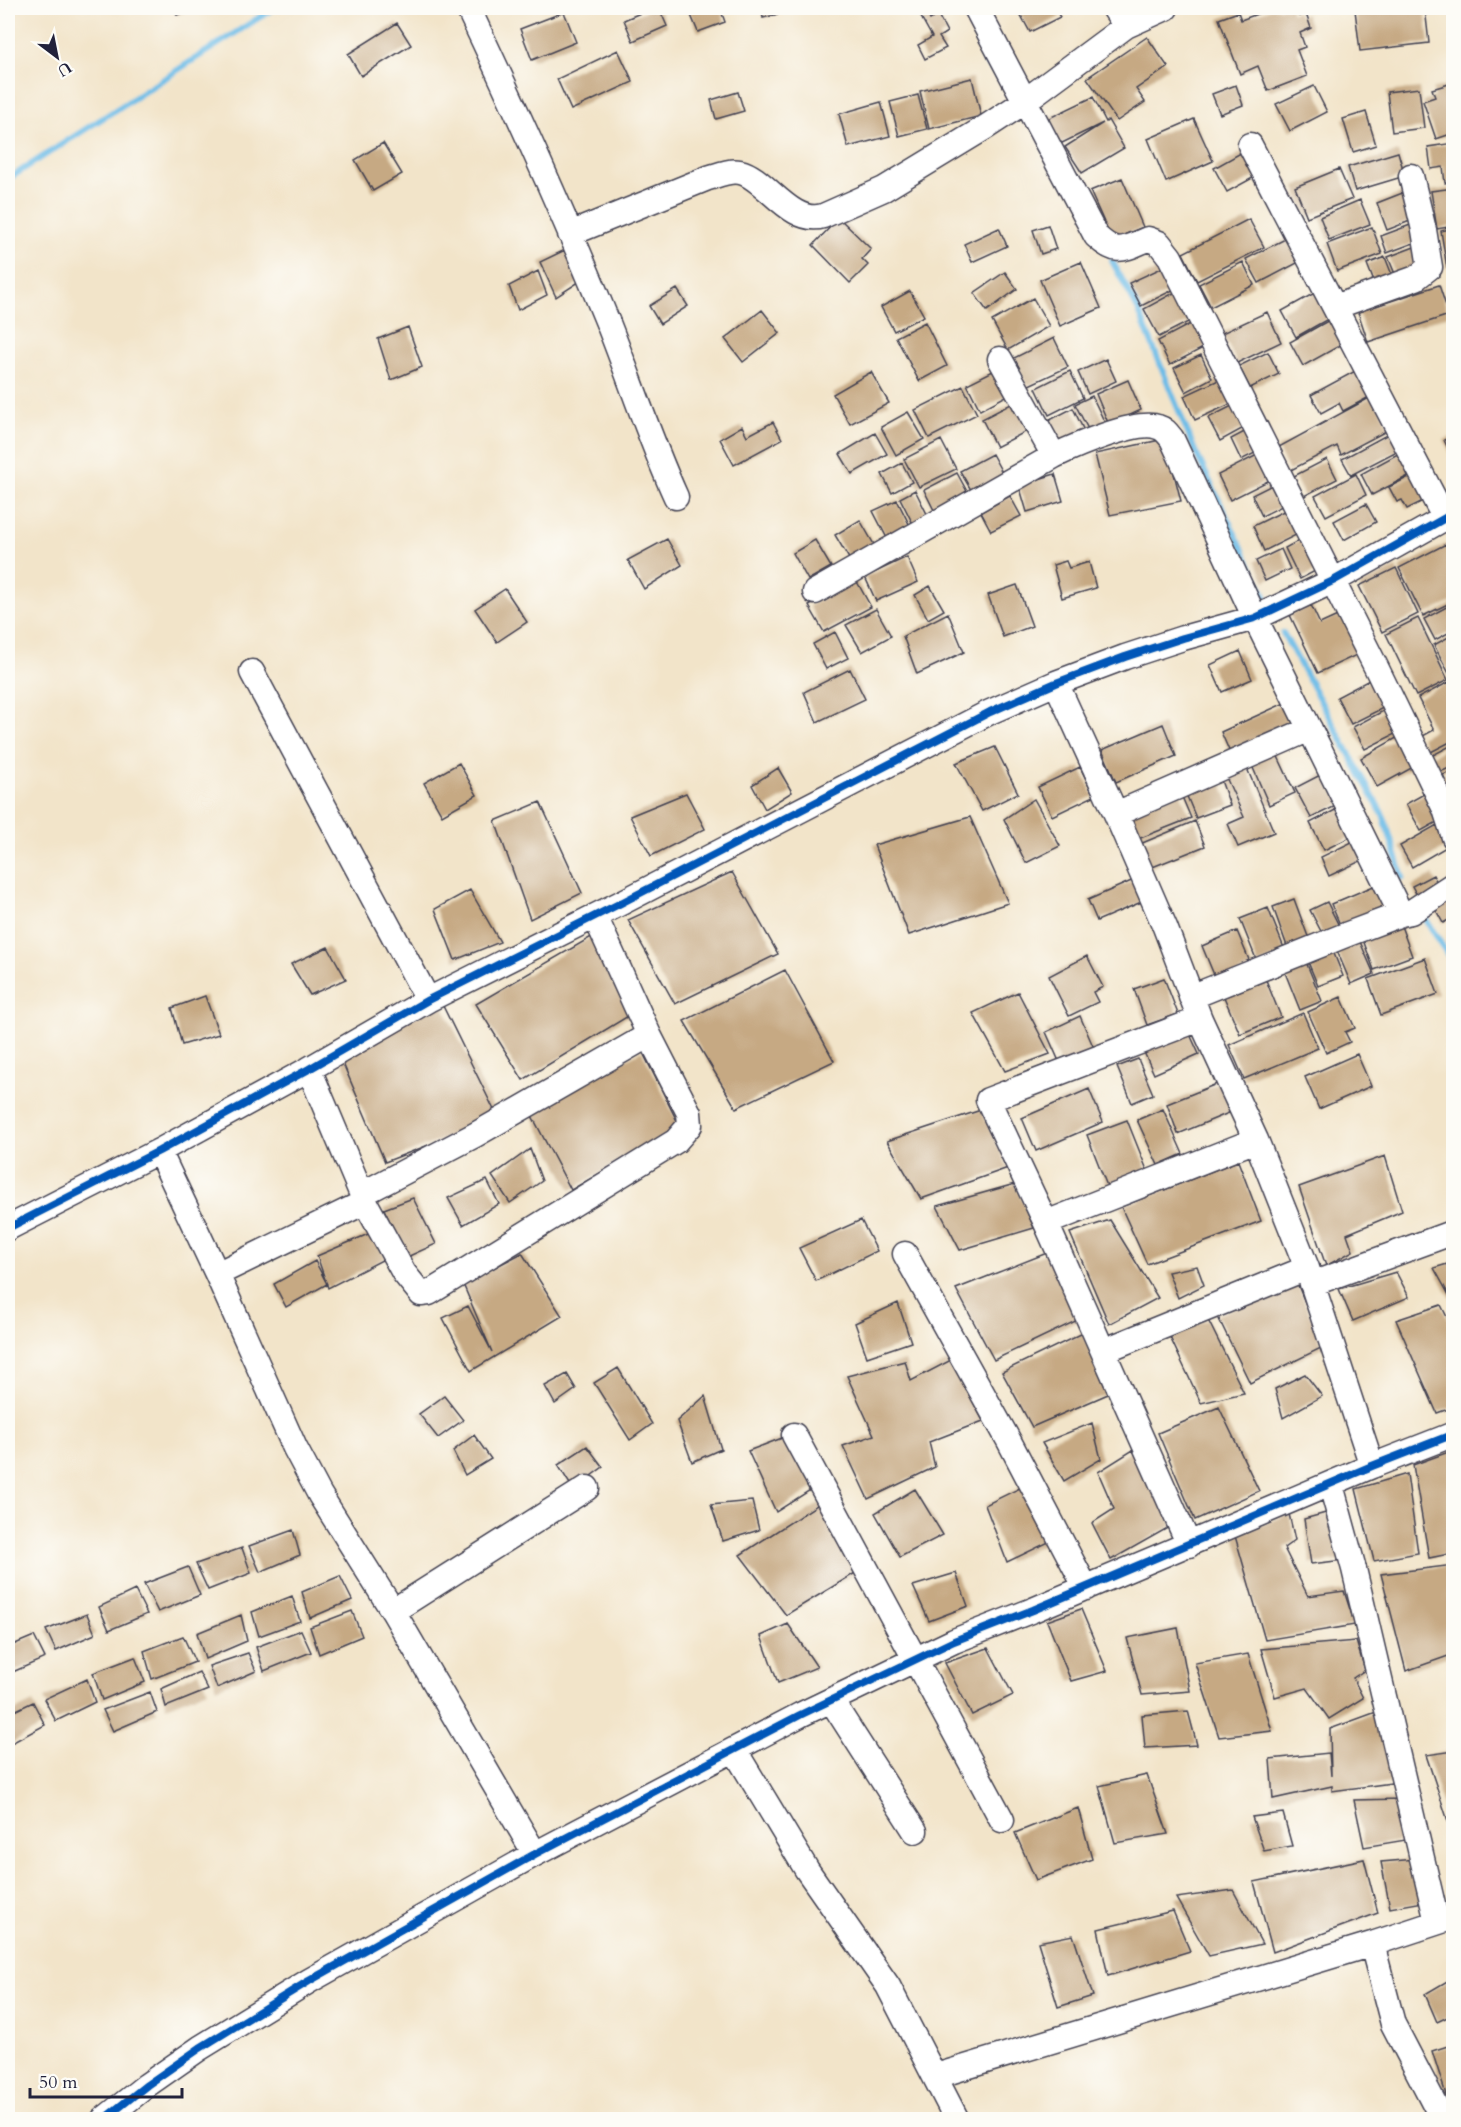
<svg xmlns="http://www.w3.org/2000/svg" width="1461" height="2127" font-family="Cardo,serif">
<style>
.lines{fill:none;stroke-linecap:round;stroke-linejoin:round}
.stream{stroke:#6cbce7;stroke-width:6}
.building{fill:#c6a983}
.street-casing{stroke:#413f50;stroke-width:27}
.street{stroke:#fff;stroke-width:24}
.cycleway-casing{stroke:#fdfcf7;stroke-width:11}
.cycleway{stroke:#0057b8;stroke-width:8}
</style>
<rect width="100%" height="100%" fill="#fdfcf7"/>
<filter id="ink" filterUnits="userSpaceOnUse"><feTurbulence type="fractalNoise" baseFrequency=".0167" numOctaves="2"/><feDisplacementMap in="SourceGraphic" scale="12" xChannelSelector="R" yChannelSelector="G"/><feConvolveMatrix kernelMatrix="1 2 1 2 8 2 1 2 1" color-interpolation-filters="sRGB"/></filter>
<filter id="wash" filterUnits="userSpaceOnUse"><feTurbulence type="fractalNoise" baseFrequency=".008" numOctaves="4" result="noise"/><feDisplacementMap in="SourceGraphic" scale="24" xChannelSelector="R" yChannelSelector="G"/><feGaussianBlur stdDeviation="1.35" result="paint"/><feColorMatrix in="noise" values="0 0 0 0 0 0 0 0 0 0 0 0 0 0 0 0 0 1.4 0 .05"/><feComposite in="paint" operator="in"/></filter>
<g filter="url(#wash)">
<rect width="100%" height="100%" fill="#f2e4c9"/>
<g class="lines">
<path class="stream" d="M978,35L986,62L1001,78
M8,179L274,8
M1112,261L1138,309L1195,451L1266,598
M1283,633L1384,817L1403,878
M1422,913L1454,965"/>
</g>
<g id="blocks">
<path class="building" d="M174,8H194L177,15Z
M652,8H659L667,26L633,41L624,20Z
M688,8H720L725,22L698,32Z
M761,8H800L763,18Z
M916,8H924L930,20L938,15L947,32L939,37L946,48L925,59L918,45L932,37Z
M1017,8H1054L1060,17L1030,32Z
M1273,8H1290L1292,13L1297,11L1299,16L1306,14L1311,28L1300,33L1305,47L1297,50L1307,76L1268,91L1258,66L1240,74L1219,19L1238,12L1241,20Z
M1377,8H1425L1429,43L1360,51L1355,10Z
M564,12L576,42L532,60L520,29Z
M397,23L411,45L361,76L348,54Z
M1147,37L1168,67L1136,89L1145,102L1117,121L1087,78Z
M618,50L633,82L571,110L557,79Z
M972,78L981,116L929,129L920,91Z
M1449,84L1454,97V133L1436,139L1423,101L1435,97L1432,89Z
M1236,85L1243,105L1220,114L1212,94Z
M1314,86L1327,112L1290,131L1276,104Z
M1419,88L1424,128L1392,132L1387,92Z
M738,92L744,111L716,119L711,100Z
M918,95L927,129L899,136L890,102Z
M1093,97L1106,122L1108,120L1124,148L1082,173L1065,147L1103,123L1058,145L1045,120Z
M881,102L890,136L848,147L839,114Z
M1366,112L1376,145L1353,152L1343,119Z
M1194,119L1213,161L1166,182L1148,139Z
M383,143L402,174L373,191L355,160Z
M1454,143V182L1445,183L1443,167L1431,169L1428,147Z
M1246,150L1260,174L1227,192L1214,168Z
M1398,152L1405,176L1355,191L1348,167Z
M1339,169L1352,199L1307,217L1295,187Z
M1122,178L1143,227L1112,240L1090,191Z
M1454,188V226L1437,229L1431,191Z
M1405,192L1415,219L1387,230L1377,203Z
M1360,200L1370,224L1329,240L1320,217Z
M839,218L871,249L862,259L868,265L850,283L813,245Z
M1249,219L1264,247L1197,281L1183,253Z
M1413,224L1419,241L1387,253L1381,236Z
M1048,225L1056,249L1041,254L1033,230Z
M1372,227L1382,254L1337,271L1327,244Z
M999,228L1007,246L972,262L964,244Z
M1454,228V267L1447,268L1441,231Z
M1291,236L1303,260L1259,283L1246,259Z
M1417,246L1426,268L1397,279L1388,257Z
M565,250L582,280L556,297L540,262Z
M1385,257L1394,280L1376,287L1367,264Z
M1081,262L1101,308L1060,326L1040,280Z
M1243,262L1254,285L1211,307L1199,284Z
M1168,265L1179,287L1141,306L1129,283Z
M538,271L547,295L518,310L509,286Z
M1005,272L1017,289L987,311L974,293Z
M1439,285L1449,315L1368,342L1358,312Z
M677,289L688,306L660,324L649,306Z
M1181,289L1196,318L1159,337L1144,309Z
M1320,290L1335,315L1296,337L1282,311Z
M910,291L924,316L894,331L881,307Z
M1033,298L1049,326L1008,350L992,321Z
M762,310L780,333L743,362L725,339Z
M1267,312L1281,342L1237,363L1222,333Z
M1335,317L1348,341L1303,366L1290,342Z
M925,322L947,366L919,381L896,337Z
M1194,322L1207,346L1170,365L1158,341Z
M408,327L422,367L391,380L378,339Z
M1054,338L1068,367L1027,386L1014,358Z
M1268,352L1279,374L1250,388L1239,366Z
M1201,355L1212,378L1186,392L1174,368Z
M1106,359L1116,381L1088,394L1078,372Z
M999,368L1012,393L980,410L967,384Z
M1359,369L1373,395L1343,411L1339,403L1321,413L1311,395Z
M1070,371L1083,398L1049,415L1036,388Z
M871,372L889,403L850,424L833,394Z
M1225,377L1237,401L1195,420L1184,396Z
M1128,380L1141,410L1109,425L1096,394Z
M963,386L977,414L929,438L915,410Z
M1092,396L1105,423L1089,431L1075,404Z
M1373,396L1390,429L1341,455L1337,446L1289,471L1277,448Z
M1015,402L1029,430L996,447L982,419Z
M1240,402L1251,424L1220,441L1208,418Z
M1073,408L1085,433L1057,446L1046,422Z
M908,412L924,439L896,455L881,427Z
M773,422L782,439L734,465L720,439L742,426L747,436Z
M1252,428L1263,449L1241,460L1231,439Z
M1392,432L1401,449L1351,475L1342,459Z
M875,433L887,454L852,474L840,454Z
M1454,436V461L1444,440Z
M1165,439L1181,501L1110,515L1095,454Z
M941,440L956,469L919,487L904,459Z
M1405,450L1416,472L1372,495L1361,474Z
M1261,453L1274,478L1230,500L1218,475Z
M992,454L1005,478L974,495L960,471Z
M1327,459L1337,479L1304,496L1294,476Z
M902,463L912,482L892,493L882,474Z
M957,473L970,497L936,514L924,490Z
M1055,474L1063,501L1027,512L1019,485Z
M1356,474L1366,495L1326,516L1315,496Z
M1415,474L1427,499L1407,509L1402,500L1397,502L1389,487Z
M1278,482L1288,503L1262,516L1252,495Z
M915,490L929,518L914,526L900,498Z
M1010,496L1021,516L991,531L981,512Z
M897,500L912,530L889,542L873,511Z
M1366,504L1376,522L1344,540L1334,521Z
M1290,508L1302,532L1264,551L1253,526Z
M860,520L876,548L851,562L835,535Z
M1305,537L1321,568L1300,579L1285,548Z
M667,539L682,565L644,589L628,560Z
M815,540L831,567L808,580L793,553Z
M1446,544L1454,559V601L1423,616L1399,568Z
M1281,549L1290,569L1265,581L1256,561Z
M907,557L918,582L876,601L865,577Z
M1066,561L1069,568L1089,562L1096,588L1062,598L1053,565Z
M1396,568L1418,614L1382,632L1359,586Z
M856,580L871,607L824,632L809,606Z
M1017,585L1032,626L1003,637L988,595Z
M930,586L944,610L928,619L915,595Z
M505,589L527,622L497,642L475,609Z
M1454,603V630L1435,640L1424,619Z
M1311,605L1320,624L1344,613L1363,652L1318,673L1290,615Z
M876,609L891,636L862,652L846,625Z
M948,613L964,652L917,674L903,636Z
M1418,618L1448,680L1416,696L1386,634Z
M835,632L848,658L826,669L813,644Z
M1454,634V678L1452,679L1434,645Z
M1240,651L1252,679L1222,692L1210,665Z
M850,669L865,699L817,722L804,692Z
M1373,678L1387,706L1351,724L1337,697Z
M1449,682L1454,691V740L1429,753L1421,737L1434,730L1418,698Z
M1287,702L1297,725L1231,755L1221,732Z
M1387,709L1399,732L1365,749L1353,727Z
M1163,724L1176,756L1116,782L1102,750Z
M1400,736L1417,765L1377,787L1361,758Z
M1454,744V766L1438,773L1431,756Z
M995,747L1018,793L982,811L956,763Z
M1275,750L1295,793L1269,805L1250,761Z
M459,763L477,795L442,815L424,783Z
M1246,766L1274,832L1238,847L1228,824L1244,817L1225,775Z
M1080,767L1094,796L1052,816L1038,787Z
M778,768L792,792L765,809L752,785Z
M1454,770V802L1441,776Z
M1326,772L1342,803L1311,818L1295,788Z
M1219,775L1230,805L1196,818L1184,789Z
M1431,790L1446,817L1421,831L1406,804Z
M1180,792L1191,818L1138,839L1128,813Z
M686,793L705,829L651,856L630,816Z
M1034,799L1060,846L1026,863L1004,819Z
M540,802L582,893L530,919L495,821Z
M1343,806L1357,834L1324,850L1310,823Z
M970,817L1008,903L909,935L874,845Z
M1195,821L1205,846L1150,868L1140,844Z
M1437,825L1448,846L1412,867L1400,846Z
M1356,840L1365,859L1329,876L1321,857Z
M732,872L778,954L675,1004L628,920Z
M1433,875L1441,890L1421,903L1412,886Z
M1136,879L1146,900L1097,921L1088,900Z
M1376,885L1387,910L1342,929L1331,904Z
M1454,889V917L1443,923L1431,901Z
M470,890L500,942L455,960L435,909Z
M1294,899L1310,942L1288,949L1273,907Z
M1327,902L1339,926L1323,935L1310,910Z
M1268,908L1286,953L1258,964L1240,919Z
M1400,923L1412,956L1374,970L1362,937Z
M1237,931L1252,967L1217,982L1202,946Z
M593,936L630,1015L523,1080L476,1004Z
M1358,937L1374,974L1351,984L1335,946Z
M1331,946L1343,976L1318,986L1306,957Z
M328,947L346,979L310,995L291,964Z
M1087,956L1103,987L1093,992L1098,1002L1069,1016L1049,976Z
M1425,958L1438,994L1381,1015L1368,979Z
M1306,962L1322,1001L1300,1010L1284,970Z
M785,970L834,1061L736,1108L684,1021Z
M1164,978L1178,1014L1147,1025L1134,989Z
M1266,980L1281,1017L1240,1034L1224,997Z
M1018,992L1050,1054L1005,1071L973,1013Z
M205,996L219,1034L182,1045L172,1008Z
M1341,997L1355,1028L1345,1032L1350,1042L1326,1053L1308,1012Z
M442,1004L498,1118L385,1162L339,1054Z
M1303,1013L1318,1048L1244,1079L1229,1045Z
M1080,1016L1096,1053L1062,1068L1046,1032Z
M1188,1030L1199,1054L1154,1074L1143,1050Z
M642,1051L680,1127L571,1190L529,1110Z
M1357,1054L1371,1086L1319,1109L1305,1077Z
M1138,1059L1153,1094L1132,1103L1117,1067Z
M1219,1083L1231,1112L1178,1134L1167,1104Z
M1089,1089L1103,1122L1036,1151L1022,1118Z
M1163,1109L1183,1154L1158,1165L1137,1120Z
M981,1110L1008,1168L921,1199L887,1141Z
M1127,1120L1147,1170L1107,1186L1087,1135Z
M530,1149L542,1181L510,1203L492,1176Z
M1385,1156L1402,1211L1347,1234L1353,1251L1326,1266L1299,1187Z
M1238,1161L1261,1221L1147,1264L1121,1207Z
M487,1180L499,1204L463,1225L448,1198Z
M1015,1184L1034,1228L960,1250L937,1206Z
M413,1198L436,1244L407,1257L384,1209Z
M861,1220L877,1251L816,1281L799,1248Z
M1110,1220L1158,1298L1109,1324L1070,1233Z
M373,1232L386,1258L328,1288L317,1256Z
M522,1253L562,1316L471,1371L443,1318L468,1306L492,1352L463,1284Z
M1047,1253L1080,1319L994,1360L956,1289Z
M315,1261L327,1284L286,1307L274,1284Z
M1454,1262V1304L1434,1268Z
M1197,1266L1204,1285L1178,1298L1168,1272Z
M1396,1272L1409,1297L1353,1321L1339,1289Z
M1297,1283L1323,1347L1250,1383L1217,1315Z
M898,1303L911,1342L867,1357L855,1323Z
M1441,1305L1454,1331V1407L1437,1413L1396,1320Z
M1208,1320L1244,1393L1201,1403L1168,1333Z
M1083,1333L1108,1394L1032,1427L1002,1372Z
M951,1360L983,1421L929,1442L935,1467L868,1499L843,1446L874,1435L847,1376L905,1361L911,1381Z
M618,1368L652,1424L630,1440L594,1383Z
M567,1374L576,1389L555,1404L545,1386Z
M1305,1374L1322,1396L1283,1418L1275,1389Z
M444,1396L463,1420L438,1438L419,1414Z
M705,1396L721,1449L692,1462L677,1421Z
M1219,1407L1259,1491L1195,1520L1158,1433Z
M1092,1423L1101,1459L1064,1481L1042,1443Z
M474,1435L491,1459L465,1475L453,1451Z
M790,1435L815,1487L776,1512L748,1451Z
M587,1446L603,1467L573,1489L558,1465Z
M1133,1450L1173,1525L1111,1560L1092,1523L1114,1509L1098,1472Z
M1454,1450V1553L1429,1558L1413,1465Z
M1407,1474L1418,1553L1374,1561L1356,1489Z
M1026,1485L1051,1541L1007,1562L985,1505Z
M915,1489L943,1535L900,1557L875,1513Z
M752,1501L759,1530L723,1541L711,1505Z
M820,1503L857,1572L786,1615L740,1555Z
M1333,1511L1344,1560L1311,1564L1304,1519Z
M1289,1514L1295,1540L1284,1548L1308,1596L1344,1591L1355,1625L1265,1640L1235,1536Z
M293,1530L300,1555L260,1572L249,1546Z
M242,1548L251,1573L208,1590L196,1564Z
M1454,1565V1654L1406,1671L1381,1574Z
M188,1567L200,1595L158,1612L144,1584Z
M956,1573L968,1606L929,1621L913,1586Z
M340,1576L352,1600L310,1618L302,1592Z
M135,1590L147,1614L109,1630L99,1607Z
M292,1596L300,1621L259,1636L252,1612Z
M1081,1609L1107,1671L1071,1681L1047,1621Z
M352,1611L362,1636L319,1654L310,1627Z
M87,1614L95,1634L56,1651L46,1630Z
M241,1615L247,1641L205,1659L197,1633Z
M788,1624L817,1667L778,1683L761,1636Z
M1178,1628L1190,1691L1142,1695L1127,1638Z
M301,1630L311,1652L264,1671L256,1647Z
M34,1636L45,1658L8,1674V1647Z
M183,1636L195,1662L152,1679L144,1651Z
M1356,1641L1365,1670L1353,1678L1363,1698L1329,1719L1307,1688L1275,1697L1261,1649Z
M988,1648L1013,1695L972,1715L945,1663Z
M248,1653L256,1671L217,1688L209,1666Z
M1248,1654L1272,1731L1219,1737L1195,1663Z
M135,1657L145,1682L102,1700L93,1673Z
M199,1672L208,1690L166,1707L161,1689Z
M87,1679L95,1702L56,1721L44,1699Z
M150,1692L157,1712L113,1731L103,1710Z
M33,1702L45,1725L8,1745V1714Z
M1188,1711L1197,1745L1145,1748L1142,1715Z
M1379,1711L1399,1782L1332,1791V1786L1273,1799L1270,1759L1329,1753L1331,1776L1330,1729Z
M1454,1751V1830H1451L1426,1755Z
M1147,1775L1168,1834L1115,1843L1099,1786Z
M1403,1799L1412,1839L1364,1847L1354,1800Z
M1078,1808L1092,1859L1036,1880L1015,1833Z
M1283,1813L1292,1846L1264,1851L1252,1817Z
M1364,1859L1378,1913L1273,1952L1254,1882Z
M1416,1859L1429,1901L1390,1908L1381,1862Z
M1233,1890L1262,1944L1209,1956L1176,1898Z
M1173,1911L1190,1951L1108,1976L1098,1929Z
M1073,1935L1093,1996L1058,2007L1038,1942Z
M1454,1977V2014L1437,2022L1425,1994Z
M1454,2044V2103L1449,2104L1432,2051Z"/>
</g>
</g>
<g filter="url(#ink)">
<use href="#blocks" fill-opacity="0" stroke="#413f50" stroke-width="1.5"/>
<g class="lines">
<defs>
<path id="street" d="M468,8C517,111 565,217 608,323C631,381 650,440 676,497
M976,8L1096,236C1117,256 1123,249 1148,239L1159,243L1170,257L1376,667L1445,809
M1114,8L1126,26
M1250,145L1444,517
M570,234L708,178C718,175 729,170 740,172C765,177 791,226 823,216L884,189L986,127L1018,106L1126,26L1166,8
M1335,307L1416,278L1430,267L1424,230L1411,176
M1000,359L1054,456
M815,592L1054,456C1075,446 1137,419 1158,427C1165,429 1168,434 1172,439L1255,618L1401,914
M252,672L428,1000
M1056,683L1116,814L1165,927L1200,1019L1256,1140L1307,1268L1372,1466
M1454,805L1445,809L1454,837
M1116,814L1310,729
M1191,997L1348,934L1401,914L1411,912L1454,884
M309,1069L365,1202L404,1273L421,1294L429,1293L676,1141L690,1125L689,1113L649,1035L595,916
M159,1151L217,1274L295,1448L320,1495L393,1611L535,1854
M362,1194L475,1135L649,1035
M1046,1223L1256,1140
M8,1228L159,1151L309,1069L428,1000L621,903L990,712L1056,683L1125,657L1183,638L1255,618L1333,581L1454,513
M905,1254L1009,1441L1086,1588
M217,1274L365,1202
M1312,1284L1454,1232
M1103,1351L1307,1268
M794,1435L1002,1820
M1331,1485L1354,1569L1437,1922
M1189,1545L1046,1223L988,1100L1200,1019
M393,1611L587,1488
M831,1700L915,1831
M735,1751L807,1870L888,1986L957,2120
M1372,1944L1393,2024L1443,2120
M936,2076L1372,1944L1454,1917
M103,2120L147,2085L200,2048L309,1981L535,1854L800,1715L954,1641L1033,1610L1372,1466L1454,1434"/>
</defs>
<use href="#street" class="street-casing"/>
<use href="#street" class="street"/>
<defs>
<path id="cycleway" d="M8,1228L159,1151L309,1069L428,1000L621,903L990,712L1056,683L1125,657L1183,638L1255,618L1333,581L1454,513
M103,2120L147,2085L200,2048L309,1981L535,1854L800,1715L954,1641L1033,1610L1372,1466L1454,1434"/>
</defs>
<use href="#cycleway" class="cycleway-casing"/>
<use href="#cycleway" class="cycleway"/>
</g>
</g>
<rect width="1461" height="2127" fill="none" stroke="#fdfcf7" stroke-width="30"/>
<g transform="translate(57 57) rotate(148)" stroke="#fdfcf7" stroke-width="4.5" paint-order="stroke">
<path d="M0-4.5L10 22L0 15L-10 22Z" fill="#22223b"/>
<text y="-9" font-size="16" font-weight="bold" text-anchor="middle" fill="#22223b">U</text>
</g>
<path d="M30 2088v9h152v-9" fill="none" stroke="#22223b" stroke-width="3"/>
<text x="39" y="2088" font-size="18" fill="#22223b" stroke="#fdfcf7" stroke-width="4.5" paint-order="stroke">50 m</text>
</svg>
